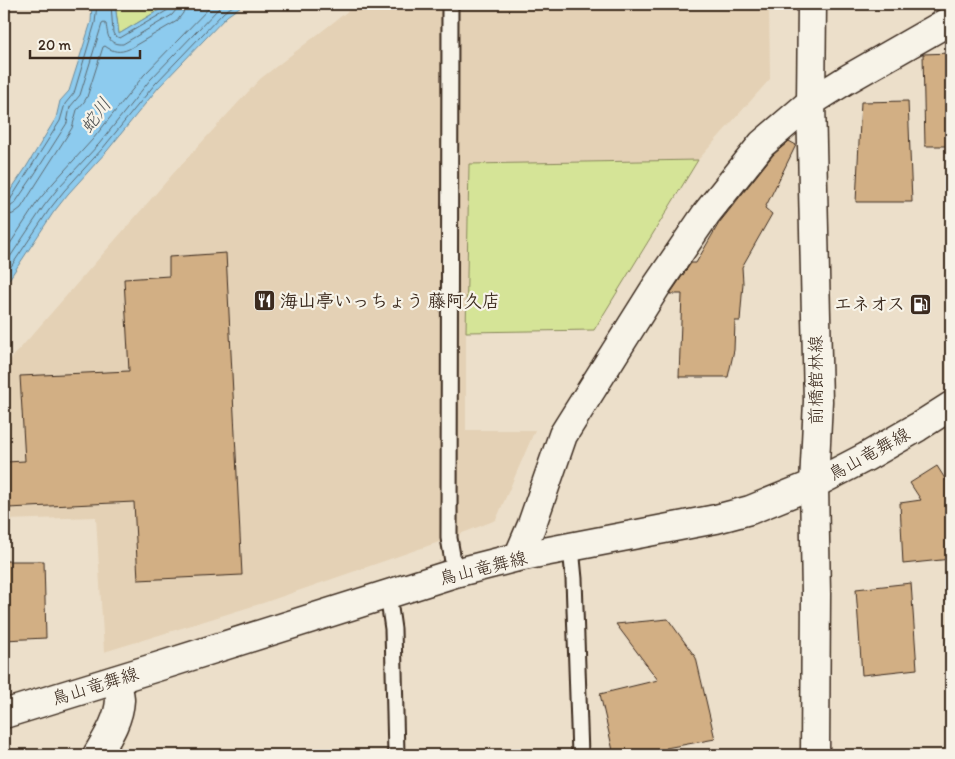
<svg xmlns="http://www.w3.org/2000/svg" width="955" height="759" font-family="Itim,'Klee One',sans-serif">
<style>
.built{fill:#e4d1b5}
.green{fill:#d5e497;stroke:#88875a}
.water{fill:#8dcbee;stroke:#6c8b9b}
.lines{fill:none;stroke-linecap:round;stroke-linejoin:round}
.shore{stroke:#5c6a71;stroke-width:1}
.building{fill:#d2af84;stroke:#3b2a1e}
.service-casing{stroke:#3b2a1e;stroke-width:19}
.minor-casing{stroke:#3b2a1e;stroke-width:31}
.tertiary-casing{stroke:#3b2a1e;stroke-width:31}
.secondary-casing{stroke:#3b2a1e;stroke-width:31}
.primary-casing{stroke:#3b2a1e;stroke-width:31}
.service{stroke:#f7f3e8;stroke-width:15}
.minor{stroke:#f7f3e8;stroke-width:28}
.tertiary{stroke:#f7f3e8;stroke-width:28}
.secondary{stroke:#f7f3e8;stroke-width:28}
.primary{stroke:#f7f3e8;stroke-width:28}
.labels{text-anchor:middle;stroke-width:4.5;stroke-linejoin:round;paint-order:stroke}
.poi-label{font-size:18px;font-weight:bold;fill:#3b2a1e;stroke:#f7f3e8;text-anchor:start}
.street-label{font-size:18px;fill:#3b2a1e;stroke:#f7f3e8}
.water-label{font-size:19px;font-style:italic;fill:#505252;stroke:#f7f3e8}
</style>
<rect width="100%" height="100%" fill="#ecdfca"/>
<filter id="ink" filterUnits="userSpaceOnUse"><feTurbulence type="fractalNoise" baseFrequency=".02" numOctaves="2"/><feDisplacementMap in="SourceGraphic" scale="10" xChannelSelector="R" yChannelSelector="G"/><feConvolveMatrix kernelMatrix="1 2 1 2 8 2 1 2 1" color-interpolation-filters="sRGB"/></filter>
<g filter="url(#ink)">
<path class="built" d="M357,4H769L770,79L698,160L469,164L466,332V430H535L496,520L439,542L263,603L104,652L96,517L4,520V367L179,167L260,79Z"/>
<path class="green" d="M115,4H169L119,34Z
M698,160L594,330L466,332L469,164Z"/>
<path class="water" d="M92,4H115L119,34L169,4H244L227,16L158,88L107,151L68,194L53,213L4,287V200L25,169L56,118L60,101L69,91L91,22Z"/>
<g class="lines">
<path class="shore" d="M111,4L113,33L115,36L120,38L168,10L170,8L171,4
M4,202H7L10,200L60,121L65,104L74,93L95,23L97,4
M4,208L10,207L15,203L34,175L67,123L70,107L80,95L102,24L104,23L106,24C108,36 108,45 123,44L172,15L176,10L177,4
M4,216L13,214L21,208L72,128L77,110L84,102L87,97L103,47L105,46C113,52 120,53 129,49L177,21L183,13L185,4
M4,253L38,201L54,182L93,139L144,75L213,4
M4,266L44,206L59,187L99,144L150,80L219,8L225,4
M4,277L49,210L64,191L103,148L155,84L224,12L236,4"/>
</g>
<path class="building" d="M951,53V146H925L923,54Z
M908,101L912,202H856L861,102Z
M789,141L796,145L765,208L772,214L742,267L743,283L740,321H735L734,350L728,377H679L682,294H670L691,263H696L719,223L773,155Z
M226,253L242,575L138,580L134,502L8,508L6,462L25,461L20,376L129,371L124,279L169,276V257Z
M937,466L951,488V559L903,564L900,503L921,500L910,483Z
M4,561H44L46,638L4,640Z
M911,583L917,669L862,675L856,589Z
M668,619L696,658L715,739L666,748L667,751L648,755H614L600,694L658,680L616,624Z"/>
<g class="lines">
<defs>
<path id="service" d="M450,4L449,538L455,573
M571,548L574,579L580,755
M388,594L393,629L396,755"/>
<path id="minor" d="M518,557L531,527L563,435L656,287L706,214L762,144L811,102L846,80L951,20"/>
<path id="tertiary" d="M97,755C107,738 119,720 120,700C120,693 117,686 116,680"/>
<path id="secondary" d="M4,714L160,666L455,573L518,557L716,519L750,510L814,484L866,457L918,427L951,406"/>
<path id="primary" d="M812,4L811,102L818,401L814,484L816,594L815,755"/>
</defs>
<use href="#service" class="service-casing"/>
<use href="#minor" class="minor-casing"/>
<use href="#tertiary" class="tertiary-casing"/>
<use href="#secondary" class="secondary-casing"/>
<use href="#primary" class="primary-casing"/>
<use href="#service" class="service"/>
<use href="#minor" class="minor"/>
<use href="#tertiary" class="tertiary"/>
<use href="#secondary" class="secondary"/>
<use href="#primary" class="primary"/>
</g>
</g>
<defs>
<symbol id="restaurant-square" viewBox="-11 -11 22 22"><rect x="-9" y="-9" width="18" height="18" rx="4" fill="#3b2a1e" stroke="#f7f3e8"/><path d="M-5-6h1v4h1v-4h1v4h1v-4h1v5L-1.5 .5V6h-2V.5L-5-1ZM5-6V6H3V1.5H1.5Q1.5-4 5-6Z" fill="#fff"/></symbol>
<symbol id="fuel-square" viewBox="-11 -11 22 22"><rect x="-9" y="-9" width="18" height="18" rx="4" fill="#3b2a1e" stroke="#f7f3e8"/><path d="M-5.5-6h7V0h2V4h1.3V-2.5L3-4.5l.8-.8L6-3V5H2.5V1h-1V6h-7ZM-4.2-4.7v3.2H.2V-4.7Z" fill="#fff"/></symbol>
</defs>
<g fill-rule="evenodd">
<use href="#restaurant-square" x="252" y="288" width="25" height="25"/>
<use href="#fuel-square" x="908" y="292" width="25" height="25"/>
</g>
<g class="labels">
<g class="poi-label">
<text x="280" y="307">海山亭いっちょう 藤阿久店</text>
<text x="905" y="310" text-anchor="end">エネオス</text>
</g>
<g class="street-label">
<text transform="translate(816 380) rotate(-90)" y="6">前橋館林線</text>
<text transform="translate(869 454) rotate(-29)" y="6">鳥山竜舞線</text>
<text transform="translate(483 568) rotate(-14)" y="6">鳥山竜舞線</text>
<text transform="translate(95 686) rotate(-17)" y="6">鳥山竜舞線</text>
</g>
<g class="water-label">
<text transform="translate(95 115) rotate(-54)" y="7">蛇川</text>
</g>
</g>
<rect width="955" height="759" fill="none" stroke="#f7f3e8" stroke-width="20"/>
<rect x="10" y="10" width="935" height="739" fill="none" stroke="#3b2a1e" stroke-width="2" filter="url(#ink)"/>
<path d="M30 50v8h110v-8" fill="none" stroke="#3b2a1e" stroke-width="2.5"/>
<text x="38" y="50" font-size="15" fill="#3b2a1e" stroke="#f7f3e8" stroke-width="4" paint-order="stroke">20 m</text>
</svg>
